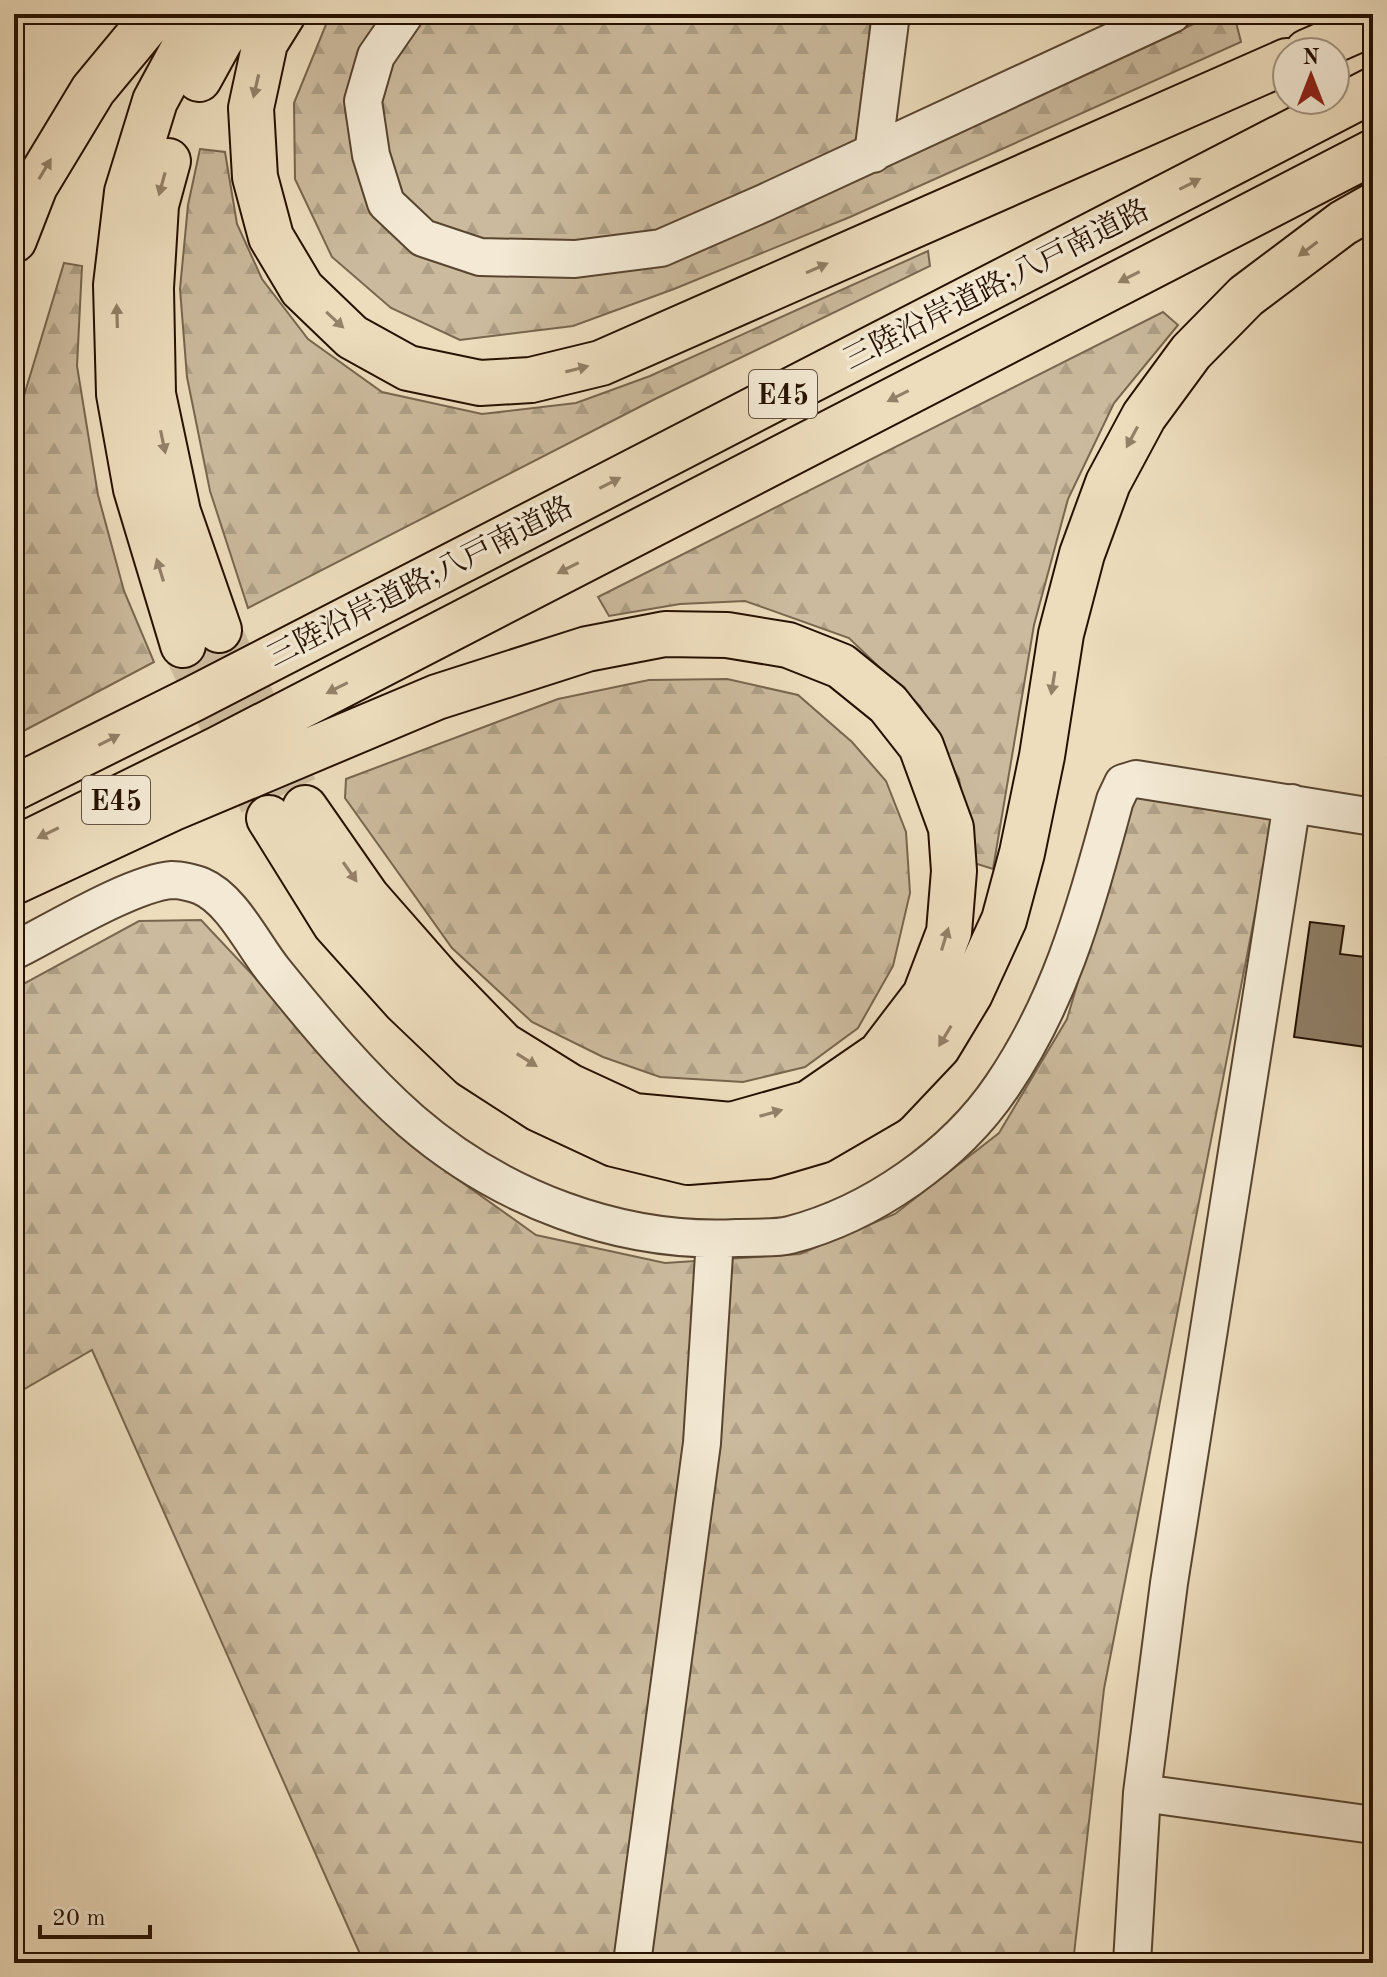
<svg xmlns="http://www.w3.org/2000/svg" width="1387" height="1977" font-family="'Old Standard TT','Noto Serif JP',serif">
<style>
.forest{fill:url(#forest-firs);stroke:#78664e;stroke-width:2}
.building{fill:#8d7b62;stroke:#261100;stroke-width:2}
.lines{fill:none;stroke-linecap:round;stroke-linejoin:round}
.highway-tunnel{stroke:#cfbea1;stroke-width:44;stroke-dasharray:44 22;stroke-linecap:butt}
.minor-casing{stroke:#58442f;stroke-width:40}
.highway-casing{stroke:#261100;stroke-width:48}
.minor{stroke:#f3e9d4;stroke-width:36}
.highway{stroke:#edddbd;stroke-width:44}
.oneway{fill:#938168}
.labels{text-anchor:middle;stroke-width:7;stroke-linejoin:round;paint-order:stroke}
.shield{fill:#f3e9d4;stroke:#645240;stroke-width:2}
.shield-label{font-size:28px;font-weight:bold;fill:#261100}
.street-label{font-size:30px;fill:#261100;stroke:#f3e9d4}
</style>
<defs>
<pattern id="forest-firs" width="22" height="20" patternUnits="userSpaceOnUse" patternTransform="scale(2)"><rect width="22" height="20" fill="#cbba9d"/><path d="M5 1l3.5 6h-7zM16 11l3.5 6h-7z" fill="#ae9f85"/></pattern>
</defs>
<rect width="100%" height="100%" fill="#edddbd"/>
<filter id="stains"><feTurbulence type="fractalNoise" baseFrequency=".0025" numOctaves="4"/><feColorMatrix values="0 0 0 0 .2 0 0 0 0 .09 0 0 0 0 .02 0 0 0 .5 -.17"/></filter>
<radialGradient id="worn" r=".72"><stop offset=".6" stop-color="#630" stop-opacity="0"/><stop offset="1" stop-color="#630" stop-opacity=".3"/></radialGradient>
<path class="forest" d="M334,14H871L858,180L1215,14H1234L1241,42L850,217L674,289L573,326L460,340L391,308L332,257L295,179L294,103L327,22Z
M200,149L225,152L237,224L262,279L308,339L382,392L482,414L576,403L650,376L928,251L930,266L653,400L248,608L210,491L187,377L180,289L188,205Z
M64,263L82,266L77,366L98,495L124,591L154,662L14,736V429Z
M1163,312L1178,325L1114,403L1068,499L1034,625L993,869L974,863L959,779L920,706L849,638L745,601L680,604L609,616L598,597Z
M727,679L798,695L852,742L886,781L906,832L910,893L893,966L858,1028L805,1067L743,1082L660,1077L603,1057L532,1022L452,948L345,798L346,779L558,699L649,680Z
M1135,797L1274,817L1104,1689L1073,1963H364L92,1350L14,1395V989L139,921L201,920L418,1151L536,1235L665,1263L800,1254L895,1214L999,1133L1067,1019L1125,822Z"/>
<path class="building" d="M1310,922L1344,926L1340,954L1373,958V1048L1294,1037Z"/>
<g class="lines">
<path class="highway-tunnel" d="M219,630L305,808
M183,645L269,818"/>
<defs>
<path id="minor" d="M405,14L376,56L363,101L371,155L386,203L423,238L480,257L575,259L661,248L764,203L1172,14
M873,154L891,14
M14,951C52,932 132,883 172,880C180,880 194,883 201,886C232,899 253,945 274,971C316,1023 361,1077 411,1121C500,1198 619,1244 737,1238C754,1237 774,1239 790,1235C871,1214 955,1156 1002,1086C1063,996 1086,904 1115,800L1123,783L1136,779L1373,817
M1142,1793L1373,1825
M632,1963L702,1443L715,1239
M1132,1963L1142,1793L1169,1583L1292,803"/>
<path id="highway" d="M283,14L265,43L251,108L255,177L271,237L302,289L352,337L408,368L480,383L531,380L601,363L1287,61
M1307,52L1373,23
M199,79L221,39L241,14
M168,161L156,205L151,288L153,394L178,512L219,630
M14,240L35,186L93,90L156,14
M183,645L136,489L119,394L116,285L127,192L155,101L202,14
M14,788L193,699L1373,90
M269,818L335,924L405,1002L471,1065L539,1109L614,1144L688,1162L768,1156L819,1141L886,1102L938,1047L970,994L1004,920L1022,853L1042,756L1061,634L1082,554L1108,483L1144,416L1191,352L1246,296L1343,223L1373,206
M19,847L218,749L1373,152
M14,882L171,809L437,697L587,649L665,634L727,635L788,645L841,666L888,704L921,746L951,828L954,871L949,932L925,995L880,1054L809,1103L731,1125L634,1116L569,1086L503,1045L439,979L367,897L305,808"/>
</defs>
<use href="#minor" class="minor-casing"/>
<use href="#highway" class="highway-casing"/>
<use href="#minor" class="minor"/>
<use href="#highway" class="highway"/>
</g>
<defs><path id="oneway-solid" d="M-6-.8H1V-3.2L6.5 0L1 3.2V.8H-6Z" transform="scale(2)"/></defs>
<g class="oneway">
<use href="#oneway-solid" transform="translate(256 86) rotate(103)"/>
<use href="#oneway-solid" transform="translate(45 169) rotate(-59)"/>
<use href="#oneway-solid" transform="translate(162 184) rotate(105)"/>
<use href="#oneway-solid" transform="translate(1190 184) rotate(-27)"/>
<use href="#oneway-solid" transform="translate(1308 249) rotate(143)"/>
<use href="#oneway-solid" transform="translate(817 268) rotate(-24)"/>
<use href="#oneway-solid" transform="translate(1129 277) rotate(153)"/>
<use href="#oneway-solid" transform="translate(117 316) rotate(-92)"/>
<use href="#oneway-solid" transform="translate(335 320) rotate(43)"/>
<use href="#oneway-solid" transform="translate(577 369) rotate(-14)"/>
<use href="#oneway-solid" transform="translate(898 396) rotate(153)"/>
<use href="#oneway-solid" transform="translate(1132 437) rotate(118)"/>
<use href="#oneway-solid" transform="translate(163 442) rotate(78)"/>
<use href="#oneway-solid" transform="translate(610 483) rotate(-27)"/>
<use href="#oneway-solid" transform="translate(568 568) rotate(153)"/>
<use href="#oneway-solid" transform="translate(160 570) rotate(-107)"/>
<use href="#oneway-solid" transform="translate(1053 683) rotate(99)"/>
<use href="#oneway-solid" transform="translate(337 688) rotate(153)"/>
<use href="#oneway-solid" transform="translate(109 740) rotate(-27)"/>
<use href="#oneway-solid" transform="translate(48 833) rotate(154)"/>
<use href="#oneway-solid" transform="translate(350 872) rotate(55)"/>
<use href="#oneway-solid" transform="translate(945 939) rotate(-73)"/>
<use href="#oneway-solid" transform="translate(945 1036) rotate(121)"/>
<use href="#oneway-solid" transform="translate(527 1060) rotate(32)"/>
<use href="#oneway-solid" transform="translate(771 1113) rotate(-16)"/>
</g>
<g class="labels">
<g class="shield">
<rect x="749" y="370" width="68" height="48" rx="6"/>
<rect x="82" y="776" width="68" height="48" rx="6"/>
</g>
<g class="shield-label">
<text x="783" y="404">E45</text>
<text x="116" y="810">E45</text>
</g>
<g class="street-label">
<text transform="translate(996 284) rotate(-27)" y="10">三陸沿岸道路;八戸南道路</text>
<text transform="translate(420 581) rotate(-27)" y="10">三陸沿岸道路;八戸南道路</text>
</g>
</g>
<rect width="1387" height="1977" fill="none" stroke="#edddbd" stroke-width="48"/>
<rect x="16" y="16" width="1355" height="1945" fill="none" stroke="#261100" stroke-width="4"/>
<rect x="24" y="24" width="1339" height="1929" fill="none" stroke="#261100" stroke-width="2"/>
<g transform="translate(1311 76)"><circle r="38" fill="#f3e9d4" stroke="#a1937f" stroke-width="2"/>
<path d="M0-6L14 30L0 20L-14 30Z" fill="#8f2418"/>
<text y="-12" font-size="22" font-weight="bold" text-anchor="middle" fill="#261100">N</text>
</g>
<path d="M40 1925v12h110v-12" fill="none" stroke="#261100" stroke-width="4"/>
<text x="52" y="1925" font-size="24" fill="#261100" stroke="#f3e9d4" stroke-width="6" paint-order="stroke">20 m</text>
<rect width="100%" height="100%" filter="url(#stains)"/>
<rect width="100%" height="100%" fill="url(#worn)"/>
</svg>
